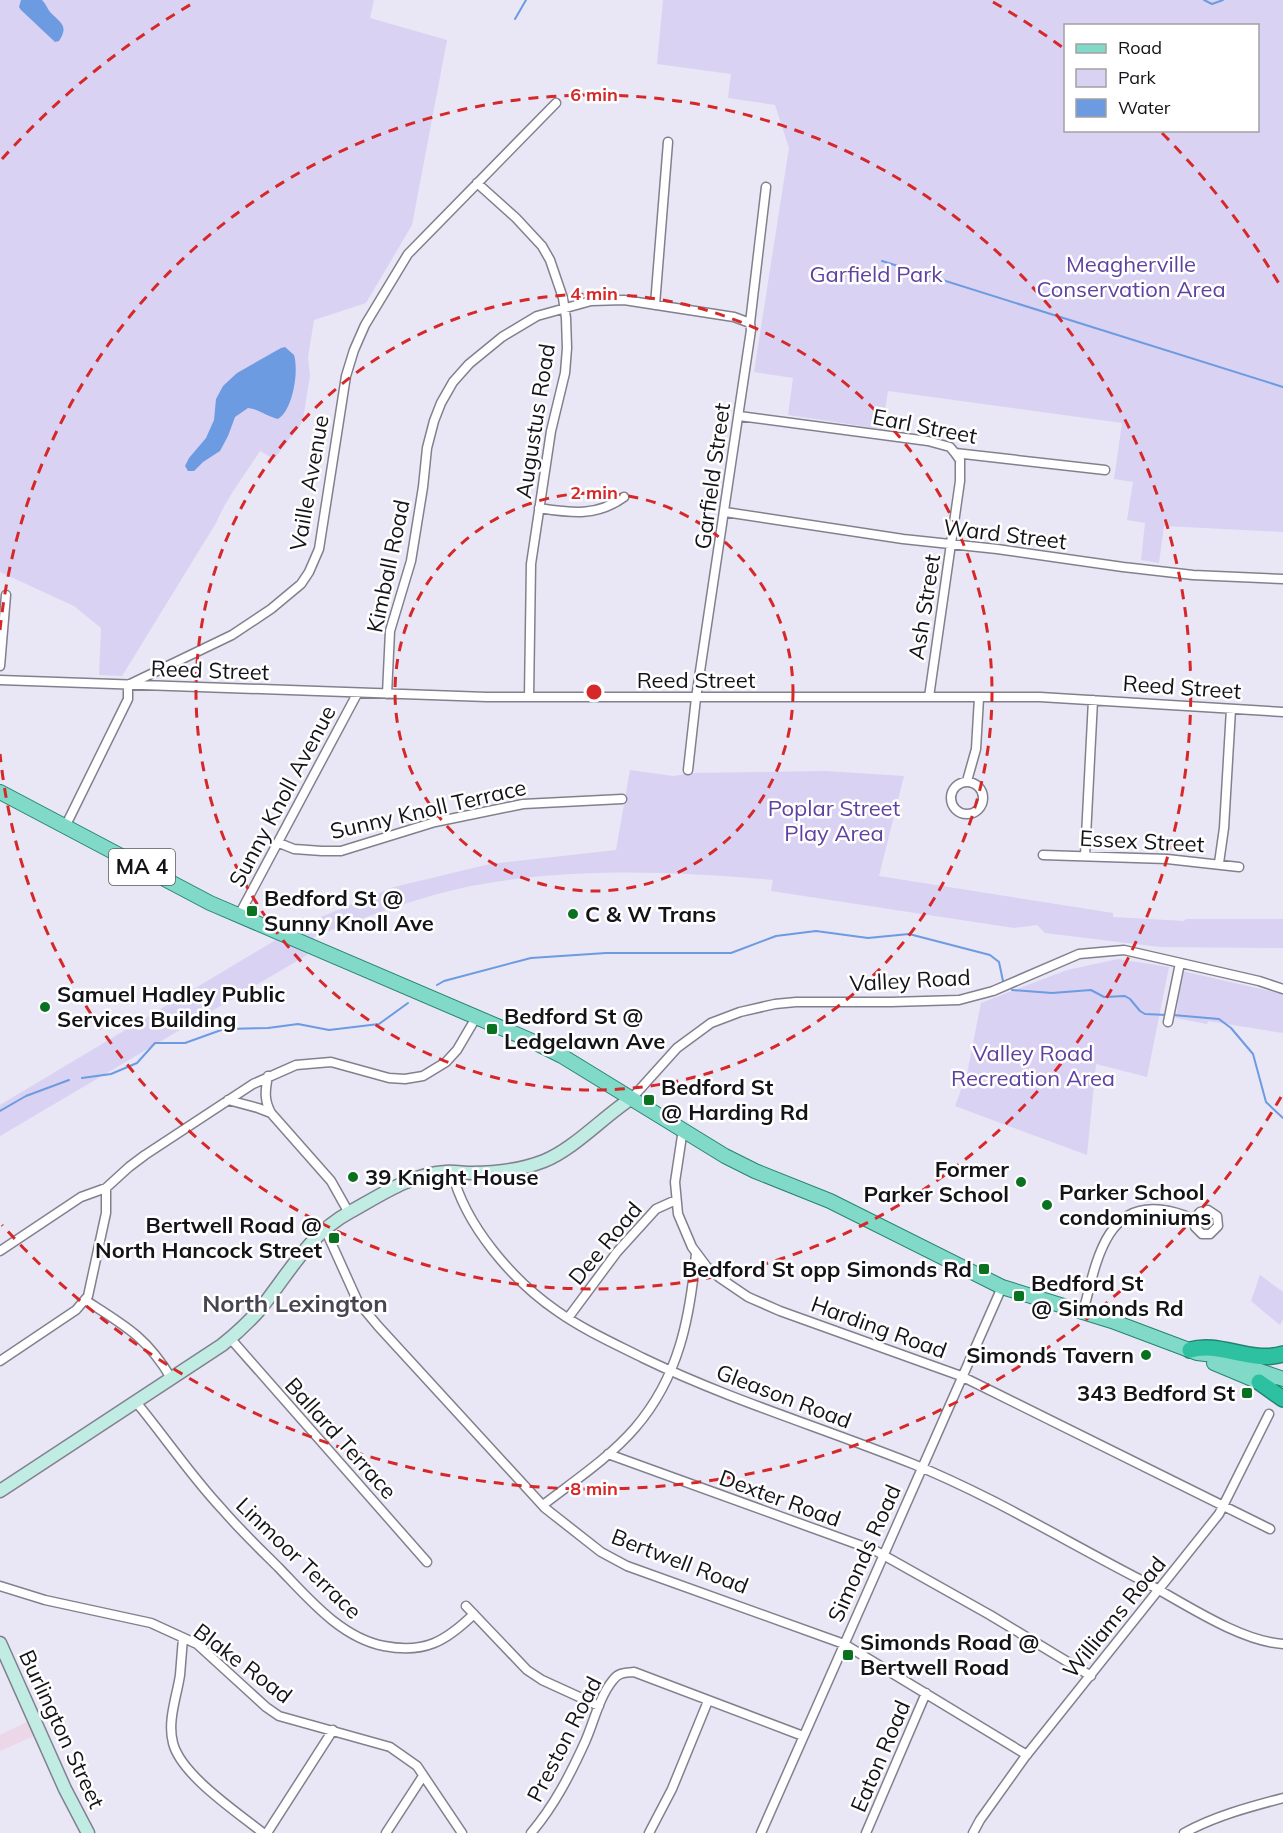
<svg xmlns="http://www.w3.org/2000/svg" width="1283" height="1833" font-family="Mulish,sans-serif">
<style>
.education{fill:#ebd7e7}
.green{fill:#d9d2f3;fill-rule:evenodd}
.water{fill:#6c9be1}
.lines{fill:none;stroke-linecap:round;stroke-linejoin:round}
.stream{stroke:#6c9be1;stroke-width:2}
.street-casing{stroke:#83808e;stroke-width:11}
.secondary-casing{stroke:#83808e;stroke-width:15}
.primary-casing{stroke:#248471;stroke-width:16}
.highway-casing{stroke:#248471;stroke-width:18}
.street{stroke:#fff;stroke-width:8}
.secondary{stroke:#c0ece3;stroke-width:12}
.primary{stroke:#81dac7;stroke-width:14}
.highway{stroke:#2dc1a1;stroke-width:15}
.ring{fill:none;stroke:#d62828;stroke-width:3;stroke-dasharray:10 8}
.poi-dot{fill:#0a7121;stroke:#fff;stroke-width:2}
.labels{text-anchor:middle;stroke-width:5;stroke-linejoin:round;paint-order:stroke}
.shield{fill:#fff;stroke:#5a5a5d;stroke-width:1.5}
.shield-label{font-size:21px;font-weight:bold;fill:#141318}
.park-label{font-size:22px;fill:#5f419f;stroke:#fff}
.street-label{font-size:22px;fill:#141318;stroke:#fff}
.poi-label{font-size:22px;font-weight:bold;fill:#141318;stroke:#fff;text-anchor:start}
.neighbourhood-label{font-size:24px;font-weight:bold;fill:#474551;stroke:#fff}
.centre{fill:#d62828;stroke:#fff;stroke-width:3}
.ring-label{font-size:18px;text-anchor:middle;font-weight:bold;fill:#d62828;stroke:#fff;stroke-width:5;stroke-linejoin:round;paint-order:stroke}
</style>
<rect width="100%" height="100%" fill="#e9e6f5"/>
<path class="education" d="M27,1722L34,1736L0,1751V1735Z"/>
<path class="green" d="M0,0H374L370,18L447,40L412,225L366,303L314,320L308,357L310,376L303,419L300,426L274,459L260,451C245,475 227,497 216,523L122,676L99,675L101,628L74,606L0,572Z
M663,0H1283V532L1164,526L1159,563L1141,560L1145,523L1127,520L1133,482L1114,479L1122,423L888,391L882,429L788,415L793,378L754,372L789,148L775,105L728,98L731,74L657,64ZM1066,26H1258V130H1066Z
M630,770L673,776L692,773L825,771L904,776L879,876L1113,913V917L1184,921L1186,919H1283V948L1160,947L1045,933L1037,925L1014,928L771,891L773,880C673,871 570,867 471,886C418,897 365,917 314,937L307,955L0,1136V1105L299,926L394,887L490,864L616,850Z
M1118,959L1169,967L1147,1077L1096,1064L1087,1155L955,1106L967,1074L981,1003L1067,970Z
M1182,971L1283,994V1033L1208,1021L1207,1024L1176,1018Z
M1260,1275L1283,1292V1319L1280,1325L1251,1301Z"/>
<path class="water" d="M21,0H42C46,4 47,8 50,12C61,23 69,26 59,41L55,42L21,10L19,7Z
M285,347L294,355C299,371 293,410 278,419C266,416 259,409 248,408L235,417L228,436L220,451L203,462L194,471H188L185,466L189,458L206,438L214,420L216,399L223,386L237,373L281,348Z"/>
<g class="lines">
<path class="stream" d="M1204,0L1212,4L1223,0
M515,19L526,0
M882,261L1283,387
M437,985L444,981L531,958L606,953H731L776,936L816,931L868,938L909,934L990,955L999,962L1003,981
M1012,990L1052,993L1091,990L1104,997L1125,996L1130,999L1140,1011L1145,1014L1167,1015
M1173,1015L1219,1019L1231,1028L1253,1054L1266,1102L1283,1118
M82,1078L111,1074L137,1063L155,1043H185L224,1029L268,1028L298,1024L329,1030L379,1024L408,1003
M0,1111L26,1096L69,1080"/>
<defs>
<path id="street" d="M477,183L516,218L542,246L550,260L563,298L566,318L567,348L565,373L551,431L531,564L529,697
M655,305L668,142
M739,416L928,441L950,447L955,453L1105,470
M539,508C572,513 596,517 624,497
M725,512L903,539L997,549L1123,567L1193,575L1283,579
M0,666L6,595
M0,680L487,697H1040L1283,712
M387,694L390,631L411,561L423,487L427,448L434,421L441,403L453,382L469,364L502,337L537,316L591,301L624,300L734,317L750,323
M929,697L960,481V460L955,453
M688,770L696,698L751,330L750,323L766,187
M967,781L976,749L979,698
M951 798a16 16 0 1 1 32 0a16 16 0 1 1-32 0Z
M65,827L128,699V685L232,635L271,609L301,584L309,572L319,549L346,376L354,350L365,325L408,254L556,103
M279,843L294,849L322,851H341L435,822L523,804L622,799
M1043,855L1167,859L1239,867
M1085,856L1093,700
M1219,863L1224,828L1231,709
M239,915L357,694
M1168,1022L1180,963
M268,1076C265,1091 264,1100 271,1113L331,1181L349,1213
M632,1098L677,1048L711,1023L740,1012L775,1004L796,1002H891L959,1000L993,991L1079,954L1124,950L1259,981L1283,989
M228,1100L258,1108L271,1113
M683,1129L675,1182L678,1214L692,1247L707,1267L720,1278L748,1297L780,1311L961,1376L1270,1529
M452,1172C465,1225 512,1280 557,1311C584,1330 613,1343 643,1358C730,1400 823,1428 913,1464C992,1496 1065,1541 1141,1580C1181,1601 1238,1641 1283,1644
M325,1229L358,1302L378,1326L545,1508L601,1552L627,1566L844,1644L1027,1755
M0,1251L81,1197L106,1188L129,1167L145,1155L253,1084L296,1065L331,1062L389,1078L405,1079L423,1076L446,1062L457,1050L477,1016
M85,1300C124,1325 147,1337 171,1378
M1083,1312C1095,1270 1103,1201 1163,1210C1174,1211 1184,1215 1194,1219L1200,1212L1208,1210L1217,1216L1218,1226L1210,1234H1202L1195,1227L1194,1219
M568,1318L617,1252L656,1209L676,1200
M230,1338L427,1562
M0,1361L76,1310L88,1296L106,1213V1188
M136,1402C165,1437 191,1476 222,1509C240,1530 260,1549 279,1568C308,1598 341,1638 384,1646C425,1654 446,1641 474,1614
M608,1454L876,1551L990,1615L1091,1676
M543,1505C574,1481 609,1458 635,1428C679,1377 690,1318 696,1253
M0,1586L45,1600L151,1623L197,1644L266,1707L279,1716L390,1747L417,1766L462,1833
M466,1606L527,1670L542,1680L599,1706
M183,1638C182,1650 181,1662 180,1675C177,1696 167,1721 173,1743C181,1775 237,1812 263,1833
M267,1833L333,1730
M386,1833L423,1776
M531,1833C554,1806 570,1775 585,1742C594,1722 599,1697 613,1680C619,1672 625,1673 634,1672L803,1736
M649,1833L672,1789L708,1701
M761,1833L1002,1287
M866,1833L926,1693
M973,1833L980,1820L1025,1757L1219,1514L1269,1414
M1184,1833C1215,1816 1249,1807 1283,1798"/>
<path id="secondary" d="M0,1491L222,1345C236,1334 249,1322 261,1308C289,1273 309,1234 350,1212C379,1196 411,1174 445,1172C454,1171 463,1173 472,1173C497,1173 521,1170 544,1161C574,1149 604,1116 632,1098
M0,1643L65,1789L88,1833"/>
<path id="primary" d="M0,792L210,903L532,1041L562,1056L725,1156L755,1171L830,1201L1002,1287L1112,1321L1197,1353L1214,1355L1283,1379
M1214,1363L1269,1386"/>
<path id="highway" d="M1190,1350C1220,1341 1250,1364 1283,1354
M1259,1382L1283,1399"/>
</defs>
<use href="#street" class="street-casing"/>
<use href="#secondary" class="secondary-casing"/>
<use href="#primary" class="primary-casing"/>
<use href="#highway" class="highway-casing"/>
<use href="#street" class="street"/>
<use href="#secondary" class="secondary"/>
<use href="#primary" class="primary"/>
<use href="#highway" class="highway"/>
</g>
<g class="ring">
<circle cx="594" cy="692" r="199"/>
<circle cx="594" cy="692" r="398"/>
<path d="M0 630A597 597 0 1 1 0 754"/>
<path d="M1281 1097A797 797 0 0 1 2 1225M2 159A797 797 0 0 1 195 2M993 2A797 797 0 0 1 1062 47M1162 133A797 797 0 0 1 1281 287"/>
</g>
<g class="poi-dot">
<rect x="246" y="905" width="12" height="12" rx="3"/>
<circle cx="573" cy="914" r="6"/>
<circle cx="45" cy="1007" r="6"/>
<rect x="486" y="1023" width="12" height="12" rx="3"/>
<rect x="643" y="1094" width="12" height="12" rx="3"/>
<circle cx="353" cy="1177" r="6"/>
<circle cx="1021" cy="1182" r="6"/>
<circle cx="1047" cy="1205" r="6"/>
<rect x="328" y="1232" width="12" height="12" rx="3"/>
<rect x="978" y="1263" width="12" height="12" rx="3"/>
<rect x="1013" y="1290" width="12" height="12" rx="3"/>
<circle cx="1146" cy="1355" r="6"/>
<rect x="1241" y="1387" width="12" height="12" rx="3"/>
<rect x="842" y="1649" width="12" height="12" rx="3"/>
</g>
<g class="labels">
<rect class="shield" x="109" y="849" width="66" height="36" rx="4.5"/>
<g class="shield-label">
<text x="142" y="874">MA 4</text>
</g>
<g class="park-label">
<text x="1131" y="272">Meagherville<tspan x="1131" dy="25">Conservation Area</tspan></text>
<text x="876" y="282">Garfield Park</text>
<text x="834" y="816">Poplar Street<tspan x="834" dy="25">Play Area</tspan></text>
<text x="1033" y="1061">Valley Road<tspan x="1033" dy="25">Recreation Area</tspan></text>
</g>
<g class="street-label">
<text transform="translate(535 421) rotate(-81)" y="8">Augustus Road</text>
<text transform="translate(925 426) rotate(11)" y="8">Earl Street</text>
<text transform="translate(712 476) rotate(-82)" y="8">Garfield Street</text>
<text transform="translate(309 483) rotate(-80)" y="8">Vaille Avenue</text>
<text transform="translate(1005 534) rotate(7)" y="8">Ward Street</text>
<text transform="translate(388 566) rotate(-78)" y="8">Kimball Road</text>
<text transform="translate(924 607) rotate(-81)" y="8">Ash Street</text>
<text transform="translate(210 670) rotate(2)" y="8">Reed Street</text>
<text x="696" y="688">Reed Street</text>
<text transform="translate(1182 687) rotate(4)" y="8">Reed Street</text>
<text transform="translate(282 796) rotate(-62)" y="8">Sunny Knoll Avenue</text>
<text transform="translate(428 809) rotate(-13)" y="8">Sunny Knoll Terrace</text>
<text transform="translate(1142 841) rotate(3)" y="8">Essex Street</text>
<text transform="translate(910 980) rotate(-3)" y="8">Valley Road</text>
<text transform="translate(605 1243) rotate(-50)" y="8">Dee Road</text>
<text transform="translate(879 1327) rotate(20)" y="8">Harding Road</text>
<text transform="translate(784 1396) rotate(21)" y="8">Gleason Road</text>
<text transform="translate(341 1438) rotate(48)" y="8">Ballard Terrace</text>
<text transform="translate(780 1498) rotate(20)" y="8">Dexter Road</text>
<text transform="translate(864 1553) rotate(-66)" y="8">Simonds Road</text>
<text transform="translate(299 1558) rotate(44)" y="8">Linmoor Terrace</text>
<text transform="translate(680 1561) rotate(21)" y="8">Bertwell Road</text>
<text transform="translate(1114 1617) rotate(-51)" y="8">Williams Road</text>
<text transform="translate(243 1663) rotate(37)" y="8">Blake Road</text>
<text transform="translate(62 1729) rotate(65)" y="8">Burlington Street</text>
<text transform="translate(564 1739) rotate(-63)" y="8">Preston Road</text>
<text transform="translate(880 1756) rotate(-67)" y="8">Eaton Road</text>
</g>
<g class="poi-label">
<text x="264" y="906">Bedford St @<tspan x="264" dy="25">Sunny Knoll Ave</tspan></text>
<text x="585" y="922">C &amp; W Trans</text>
<text x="57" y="1002">Samuel Hadley Public<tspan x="57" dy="25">Services Building</tspan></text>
<text x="504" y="1024">Bedford St @<tspan x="504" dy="25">Ledgelawn Ave</tspan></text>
<text x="661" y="1095">Bedford St<tspan x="661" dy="25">@ Harding Rd</tspan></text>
<text x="1009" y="1177" text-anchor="end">Former<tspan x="1009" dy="25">Parker School</tspan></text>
<text x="365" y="1185">39 Knight House</text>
<text x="1059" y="1200">Parker School<tspan x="1059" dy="25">condominiums</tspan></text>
<text x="322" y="1233" text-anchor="end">Bertwell Road @<tspan x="322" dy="25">North Hancock Street</tspan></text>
<text x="972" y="1277" text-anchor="end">Bedford St opp Simonds Rd</text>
<text x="1031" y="1291">Bedford St<tspan x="1031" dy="25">@ Simonds Rd</tspan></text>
<text x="1134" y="1363" text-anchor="end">Simonds Tavern</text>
<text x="1235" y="1401" text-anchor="end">343 Bedford St</text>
<text x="860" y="1650">Simonds Road @<tspan x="860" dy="25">Bertwell Road</tspan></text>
</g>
<g class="neighbourhood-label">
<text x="295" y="1312">North Lexington</text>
</g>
</g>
<circle cx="594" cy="692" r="9" class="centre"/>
<g class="ring-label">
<text x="594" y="101">6 min</text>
<text x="594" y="300">4 min</text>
<text x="594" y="499">2 min</text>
<text x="594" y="1495">8 min</text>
</g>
<rect x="1064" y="24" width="195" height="108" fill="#ffffff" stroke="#a1a1a3" stroke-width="1.5"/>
<rect x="1076" y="44" width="30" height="9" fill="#81dac7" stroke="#a1a1a3" stroke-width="1.5"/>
<text x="1118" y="54" font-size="18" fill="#141318">Road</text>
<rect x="1076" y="69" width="30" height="18" fill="#d9d2f3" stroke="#a1a1a3" stroke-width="1.5"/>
<text x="1118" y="84" font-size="18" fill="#141318">Park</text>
<rect x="1076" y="99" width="30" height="18" fill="#6c9be1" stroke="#a1a1a3" stroke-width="1.5"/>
<text x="1118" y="114" font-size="18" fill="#141318">Water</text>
</svg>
